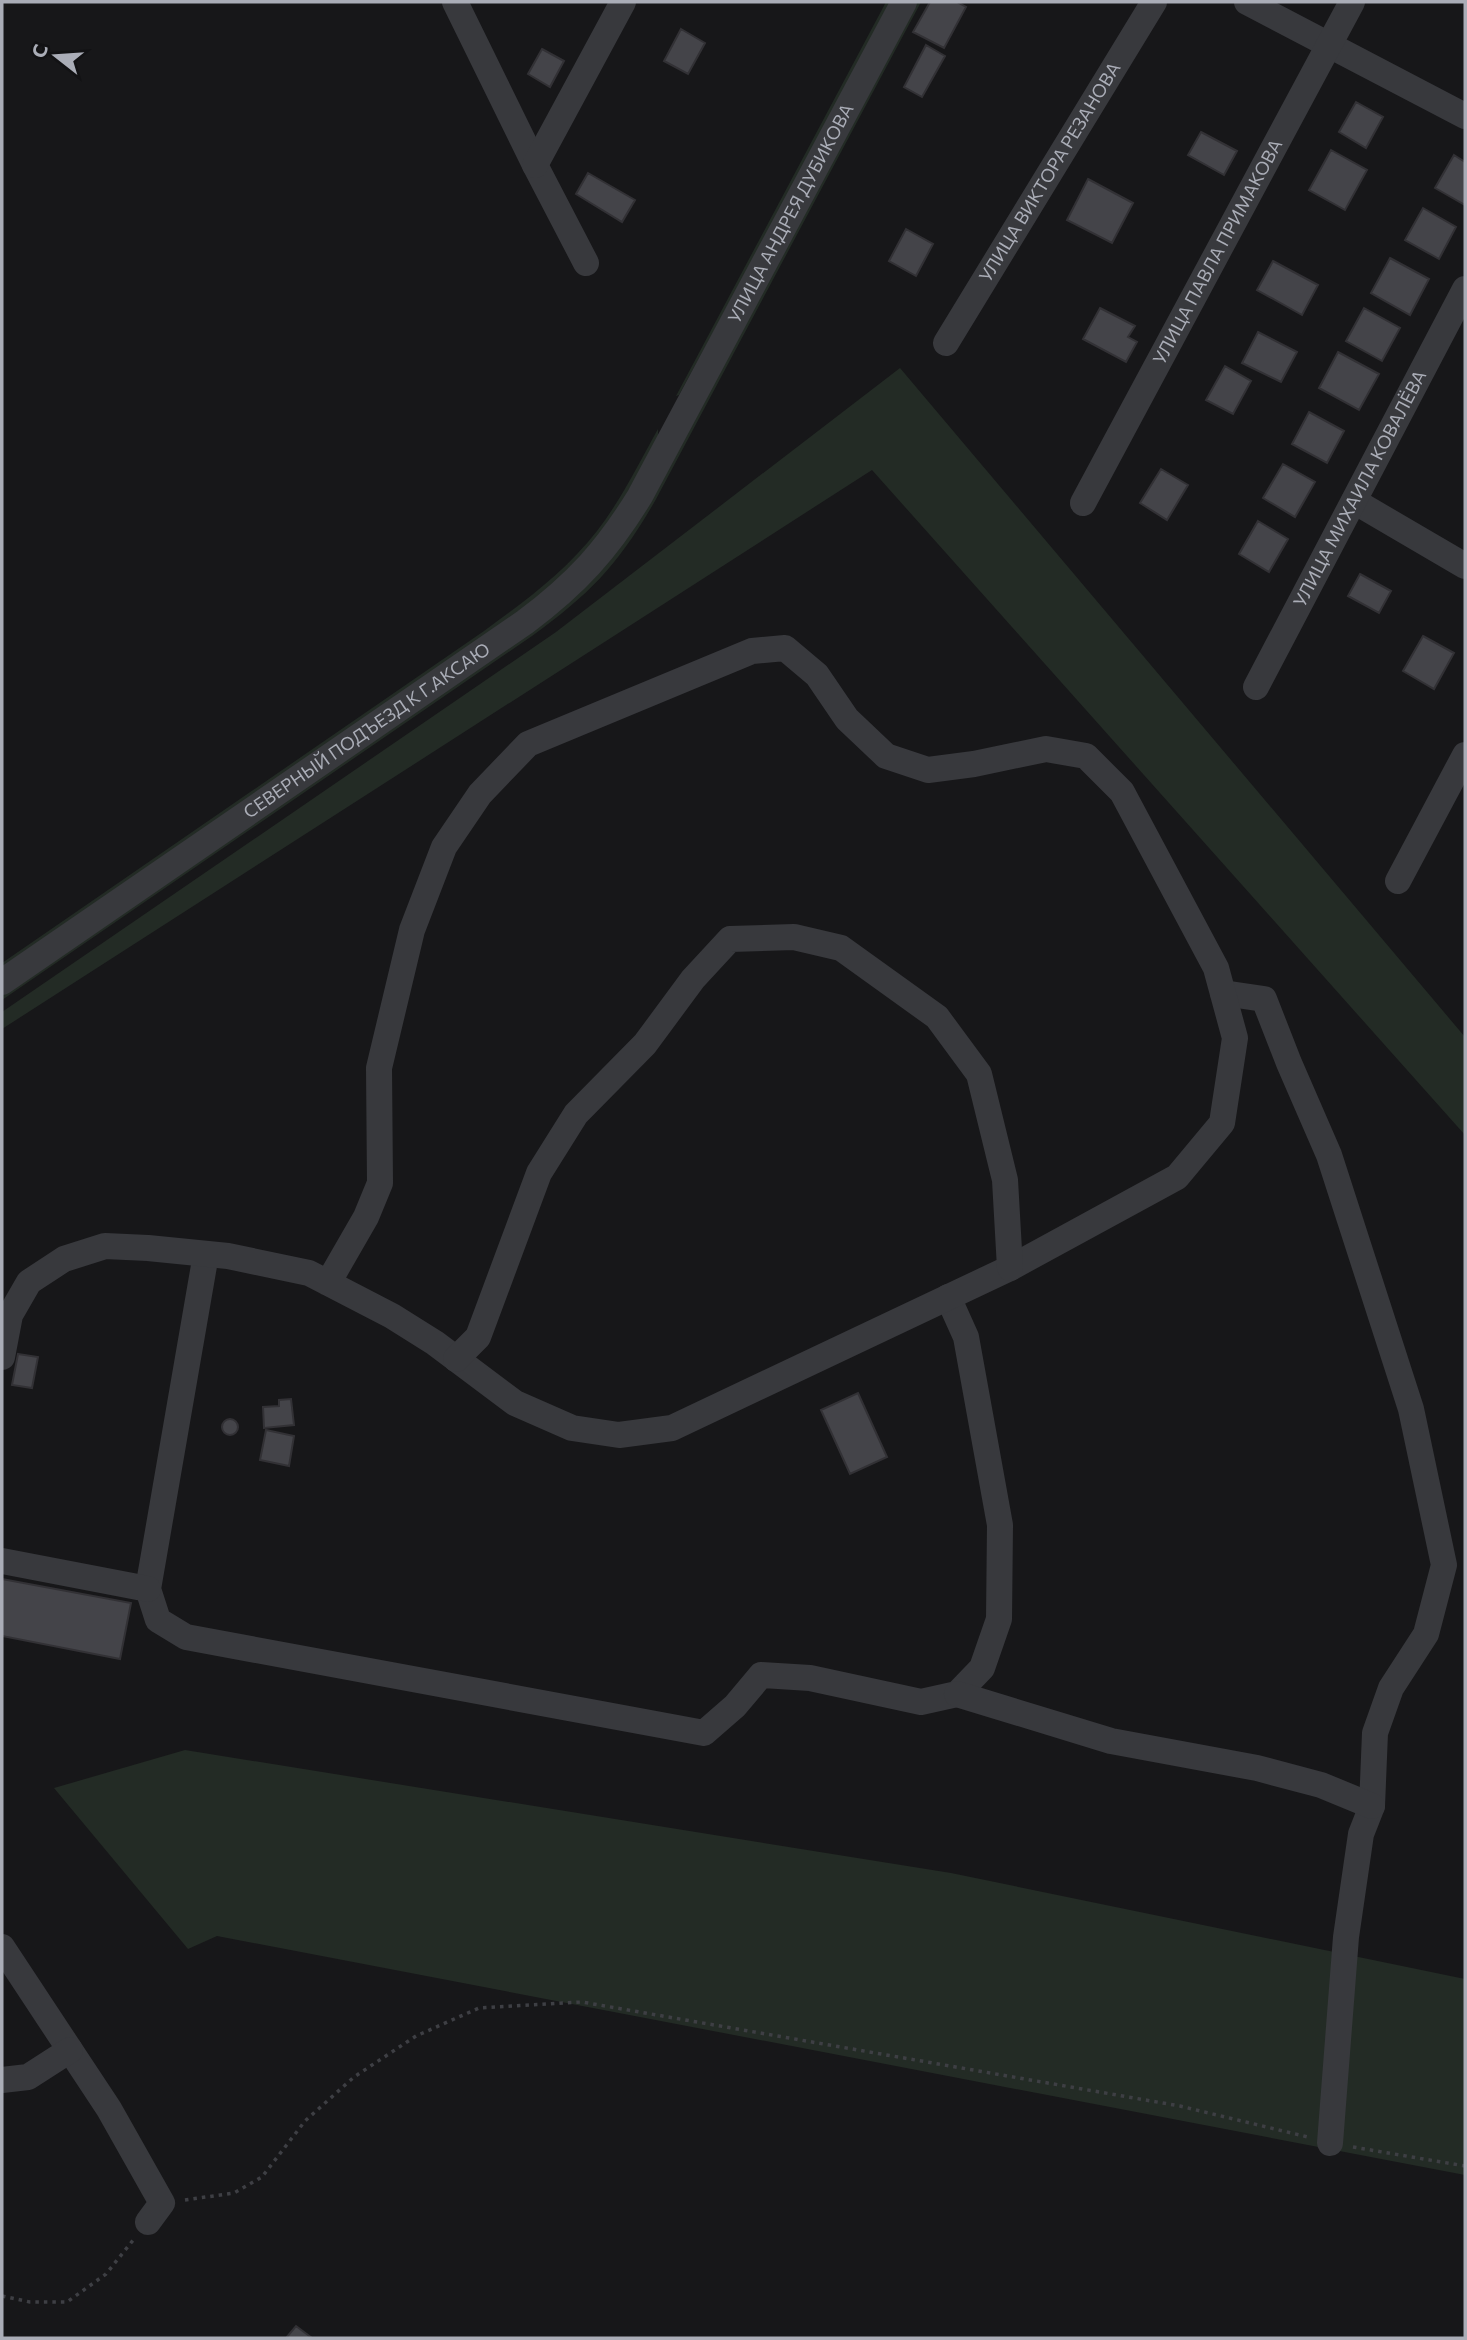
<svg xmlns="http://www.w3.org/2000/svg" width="1467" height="2340" font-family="Commissioner,sans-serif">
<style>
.green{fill:#232b25}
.building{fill:#444449;stroke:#323135;stroke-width:2}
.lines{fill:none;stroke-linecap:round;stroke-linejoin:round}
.path{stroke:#3e3f44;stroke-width:3.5;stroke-dasharray:3.5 5;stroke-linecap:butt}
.minor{stroke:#38393d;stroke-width:26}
.labels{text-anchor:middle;stroke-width:5;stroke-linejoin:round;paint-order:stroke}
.street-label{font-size:18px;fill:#aaadb7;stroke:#121214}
</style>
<rect width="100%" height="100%" fill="#171719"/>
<path class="green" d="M886,2H893L679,395L676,396Z
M914,2H921L655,501C618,565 591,593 532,636L2,1000V993L572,598Z
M900,368L1465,1037V1135L872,470L2,1029V1012L556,632Z
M658,429V439L609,525L545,594L2,971V963L484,631C525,601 565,572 597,531C621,500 639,463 658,429Z
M185,1750L951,1873L1465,1979V2175L217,1936L188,1949L54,1788Z"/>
<path class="building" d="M930,2H957L966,7L944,48L913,32Z
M681,29L705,43L688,74L664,61Z
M926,45L945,56L922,97L904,87Z
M542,49L564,61L550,87L528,74Z
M1356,102L1383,117L1366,148L1339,132Z
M1201,132L1237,151L1224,175L1188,155Z
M1331,150L1367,170L1345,210L1309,190Z
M1454,155L1465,162V205L1435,188Z
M588,173L635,200L622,222L576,194Z
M1088,179L1133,203L1112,243L1067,220Z
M1423,208L1456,227L1439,259L1405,240Z
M906,229L933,244L916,276L889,261Z
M1390,258L1429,279L1410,315L1371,293Z
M1273,261L1318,285L1302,315L1257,290Z
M1100,308L1135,326L1128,337L1137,342L1126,362L1083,339Z
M1364,308L1400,328L1382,361L1346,341Z
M1258,332L1297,352L1281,382L1242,363Z
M1338,352L1379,374L1359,410L1319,388Z
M1225,366L1251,381L1233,414L1206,400Z
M1309,412L1344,431L1327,463L1292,444Z
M1283,464L1315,482L1295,517L1263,498Z
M1161,469L1188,485L1167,520L1140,503Z
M1258,521L1288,539L1269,572L1239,554Z
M1360,574L1391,591L1379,613L1348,596Z
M1423,636L1454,653L1434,689L1403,671Z
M18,1354L38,1357L32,1388L12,1385Z
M858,1393L887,1457L850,1474L821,1410Z
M291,1399L294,1425L264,1428L263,1407L279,1406V1400Z
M222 1427a8 8 0 1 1 16 0a8 8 0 1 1-16 0Z
M266,1430L294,1436L289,1466L260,1460Z
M2,1579L131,1603L120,1659L2,1636Z
M296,2326L312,2338H286Z"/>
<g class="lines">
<path class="path" d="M1353,2147L1465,2166
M185,2200L234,2193L262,2177L305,2121L354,2077L416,2036L479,2008L582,2002L1180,2106L1308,2137
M2,2296L30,2302H67L106,2274L134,2239"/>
<g class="minor">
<path d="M455,2L535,165L586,263"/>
<path d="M1247,2L1465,116"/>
<path d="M535,165L623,2"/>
<path id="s1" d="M946,343L1154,2"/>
<path d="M1354,501L1465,566"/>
<path id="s2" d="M1083,503L1352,2"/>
<path id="s3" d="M1256,687L1465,289"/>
<path d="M1398,881L1465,755"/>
<path id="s4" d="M2,982L525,622C576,584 607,550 640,496L904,2"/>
<path d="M1223,993L1264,999L1289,1063L1329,1155L1411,1409L1444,1565L1426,1634L1391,1688L1375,1733L1372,1806L1361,1834L1346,1937L1330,2143"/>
<path d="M206,1254L148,1589L158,1620L186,1637L704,1733L735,1706L761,1675L810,1678L921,1702L957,1694L982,1668L999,1619L1000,1525L966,1337L948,1297"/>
<path d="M2,1357L10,1315L29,1282L64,1259L105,1246L148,1248L228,1256L309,1273L392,1316L435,1343L515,1403L572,1428L619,1435L672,1428L1010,1268L1177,1177L1222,1123L1235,1038L1216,968L1122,792L1086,756L1046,749L974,764L928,770L886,756L847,719L817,675L785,648L752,651L528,744L480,794L444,847L412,930L379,1068L380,1183L366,1217L328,1283"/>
<path d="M456,1359L478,1337L539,1173L576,1114L645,1044L693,979L730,939L794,937L841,948L937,1017L979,1074L1005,1180L1010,1268"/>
<path d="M2,1561L148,1589"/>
<path d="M957,1694L1111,1741L1257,1768L1321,1785L1372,1806"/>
<path d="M2,1947L109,2109L162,2203L148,2222"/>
<path d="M2,2080L28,2077L70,2050"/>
</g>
</g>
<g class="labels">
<g class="street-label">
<text dy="6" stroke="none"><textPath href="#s1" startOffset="200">УЛИЦА ВИКТОРА РЕЗАНОВА</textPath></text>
<text dy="6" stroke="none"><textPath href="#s4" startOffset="1127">УЛИЦА АНДРЕЯ ДУБИКОВА</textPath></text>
<text dy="6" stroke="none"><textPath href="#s2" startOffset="285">УЛИЦА ПАВЛА ПРИМАКОВА</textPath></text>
<text dy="6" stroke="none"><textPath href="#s3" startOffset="224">УЛИЦА МИХАИЛА КОВАЛЁВА</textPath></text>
<text dy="6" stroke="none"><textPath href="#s4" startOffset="443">СЕВЕРНЫЙ ПОДЪЕЗД К Г.АКСАЮ</textPath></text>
</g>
</g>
<rect width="1467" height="2340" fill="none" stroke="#aaadb7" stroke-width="7"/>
<g transform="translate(56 56) rotate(287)" stroke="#121214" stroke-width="5" paint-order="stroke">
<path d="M0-5L12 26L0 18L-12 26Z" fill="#aaadb7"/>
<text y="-10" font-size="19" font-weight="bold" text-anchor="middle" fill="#aaadb7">С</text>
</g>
</svg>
